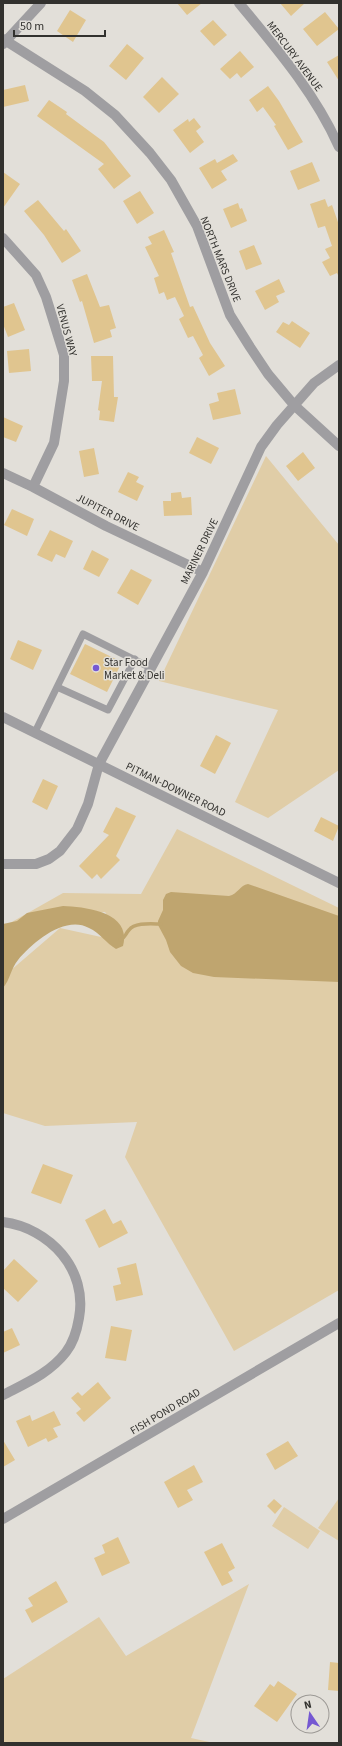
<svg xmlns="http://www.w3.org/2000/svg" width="342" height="1746" font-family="'Source Sans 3',sans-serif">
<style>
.green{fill:#e0cda7}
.water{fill:#bfa56f}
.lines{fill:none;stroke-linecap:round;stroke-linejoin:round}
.stream{stroke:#bfa56f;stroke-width:3.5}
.building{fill:#e0c58f}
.service{stroke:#9f9ea1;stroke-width:7}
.minor{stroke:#9f9ea1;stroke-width:10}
.tertiary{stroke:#9f9ea1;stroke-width:10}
.poi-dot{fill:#7558d2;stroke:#e2dfd9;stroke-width:1.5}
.labels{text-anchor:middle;stroke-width:3;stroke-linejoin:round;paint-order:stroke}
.street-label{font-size:11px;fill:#32312e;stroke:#e2dfd9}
.poi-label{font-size:11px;fill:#32312e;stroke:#e2dfd9;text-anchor:start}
</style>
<rect width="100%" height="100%" fill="#e2dfd9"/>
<path class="green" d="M266,456L339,545V770L268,818L235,802L278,710L159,681Z
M177,829L339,908V1290L234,1351L125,1157L137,1122L45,1126L3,1113V977L60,928L124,942L105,912L3,927L63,893L141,894Z
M339,1498V1541L318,1528Z
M284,1507L320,1531L308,1549L272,1526Z
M249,1584L191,1738L214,1743H3V1679L99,1617L126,1656Z"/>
<path class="water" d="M248,884L339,916V982L214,977L193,973L181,966L170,952L166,940L158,925V921L163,910V900L166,894L171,892L229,896C238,894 240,885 248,884Z
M63,906C86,907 132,912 123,946L116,949C106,943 100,933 89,928C65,915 33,942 18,960C11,968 10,980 3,988V924L17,921L27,913Z"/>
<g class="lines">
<path class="stream" d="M120,940C126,937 125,934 129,930C135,922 152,924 161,924"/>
</g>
<path class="building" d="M177,3H202L187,15Z
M280,3H305L291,16Z
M70,10L86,20L73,42L57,31Z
M325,12L339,29L317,46L303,29Z
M213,20L227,35L214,46L200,31Z
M127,44L144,58L126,80L109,66Z
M240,51L254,67L241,78L237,73L230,79L220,69Z
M339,55V81L327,62Z
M162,77L179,94L159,113L143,97Z
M25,85L29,101L3,107V90Z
M268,86L279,101L303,142L288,150L274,126L276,125L263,107L257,112L249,100Z
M49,100L67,112L66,114L104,142L131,176L114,189L98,169L104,164L37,116Z
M194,118L201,127L196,131L204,142L190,153L173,130L188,119L189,122Z
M233,154L238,161L221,171L227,180L212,189L199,168L215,159L217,163Z
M312,162L320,181L298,190L290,171Z
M3,172L20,184L3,208Z
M140,191L154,213L137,224L123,201Z
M325,199L328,207L332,205L339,225V277L337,273L330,276L322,262L330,258L325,249L332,246L325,226L318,228L310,204Z
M38,200L64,231L66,229L81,251L62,263L44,235L24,211Z
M238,203L240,209L242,208L247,221L231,228L223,209Z
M164,230L174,252L171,253L190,307L193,306L210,343L225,366L209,376L199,358L203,355L193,336L188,338L179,319L184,316L175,297L167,300L164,292L159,294L154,278L159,276L145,247L152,244L148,237Z
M254,245L262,264L246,270L239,251Z
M87,274L100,307L109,305L116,328L110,330L112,337L94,343L82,301L80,302L72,280Z
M279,279L285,292L276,296L279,302L265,310L255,291Z
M14,303L25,330L8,337L3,324V307Z
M292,321L310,333L300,348L276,332L283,322L289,325Z
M29,349L31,371L9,373L7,351Z
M91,356H113L114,397H118L114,422L99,420L100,411L98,410L102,381H92Z
M235,389L241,414L213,420L209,404L219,401L217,393Z
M3,417L23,426L16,442L3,437Z
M197,437L219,448L211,464L189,453Z
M94,448L99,474L84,477L79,451Z
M303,452L315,468L298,481L286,466Z
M128,472L139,477L136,482L144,486L137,501L118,492Z
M181,492L182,498L191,497L192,515L164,516L163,501H171V493Z
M12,509L34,519L27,536L4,525Z
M50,530L73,541L65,558L56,554L52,562L37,555Z
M92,550L109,559L99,577L83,569Z
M131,569L152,580L138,605L117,593Z
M18,640L42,650L33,670L10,659Z
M85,644L122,662L107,692L70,674Z
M216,735L231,743L215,774L200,766Z
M43,779L58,786L47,810L32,802Z
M116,807L136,816L116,856L120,860L101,879L97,874L92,879L79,866L109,835L103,832Z
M321,817L339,826L333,841L314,831Z
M43,1164L73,1175L61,1204L31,1193Z
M105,1209L113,1224L121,1220L128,1233L99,1248L85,1220Z
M14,1259L38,1281L18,1302L3,1288V1271Z
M136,1263L143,1295L116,1301L113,1286L121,1284L117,1268Z
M111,1326L132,1330L126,1361L105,1358Z
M12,1328L20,1345L3,1353V1332Z
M98,1382L111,1398L84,1422L76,1413L81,1409L71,1398L78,1392L82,1396Z
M54,1411L61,1425L53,1428L58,1437L48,1442L46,1438L28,1447L16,1421L30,1415L32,1421Z
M3,1440L15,1460L3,1467Z
M288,1441L298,1456L275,1470L266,1454Z
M194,1465L203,1482L187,1490L193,1500L178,1508L164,1482Z
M274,1499L282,1506L275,1514L267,1506Z
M118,1537L130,1563L102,1576L94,1558L105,1553L102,1545Z
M222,1543L235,1568L228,1572L233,1581L222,1586L204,1552Z
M56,1581L68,1602L32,1623L25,1610L33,1606L28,1598Z
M330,1662L339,1663V1691L328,1690Z
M278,1681L297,1694L277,1722L254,1706L270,1684L274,1687Z"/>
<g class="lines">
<path class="service" d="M57,687L83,634L151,668
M35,732L57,687L108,710L135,659"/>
<path class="minor" d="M239,3C276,48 315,93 339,147
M3,39L85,91L115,115L150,153L171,180L197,226L230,315L250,347L268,374L294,405L339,446
M3,44L41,3
M3,238L36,275L46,297L64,355V381L54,443L33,487
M3,473L33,487L106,526L203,572
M3,864H36L49,859L60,851L77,829L88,804L99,764L203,572L261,447L277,425L314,383L339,365
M3,1222C50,1228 88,1270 79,1318C77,1330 73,1343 66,1352C50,1373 26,1383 3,1395"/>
<path class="tertiary" d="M3,717L339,883
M3,1519L339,1323"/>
</g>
<circle class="poi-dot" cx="96" cy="668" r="4"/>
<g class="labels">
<g class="street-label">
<text transform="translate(295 56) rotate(53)" y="4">MERCURY AVENUE</text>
<text transform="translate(221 259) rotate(68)" y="4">NORTH MARS DRIVE</text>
<text transform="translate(67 330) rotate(75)" y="4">VENUS WAY</text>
<text transform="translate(108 512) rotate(27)" y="4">JUPITER DRIVE</text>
<text transform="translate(199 551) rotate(-64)" y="4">MARINER DRIVE</text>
<text transform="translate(176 789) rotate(26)" y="4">PITMAN-DOWNER ROAD</text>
<text transform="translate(165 1411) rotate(-31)" y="4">FISH POND ROAD</text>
</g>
<g class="poi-label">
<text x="104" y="666">Star Food<tspan x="104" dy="13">Market &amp; Deli</tspan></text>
</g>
</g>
<rect width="342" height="1746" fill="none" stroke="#32312e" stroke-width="8"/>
<g transform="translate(310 1714) rotate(347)"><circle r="19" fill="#e2dfd9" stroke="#9c9995"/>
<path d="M0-3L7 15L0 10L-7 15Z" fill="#7558d2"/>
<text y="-6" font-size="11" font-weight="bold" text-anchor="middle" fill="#32312e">N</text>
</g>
<path d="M14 30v6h91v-6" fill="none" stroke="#32312e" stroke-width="2"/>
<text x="20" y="30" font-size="12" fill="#32312e" stroke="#e2dfd9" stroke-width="3" paint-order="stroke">50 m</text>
</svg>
